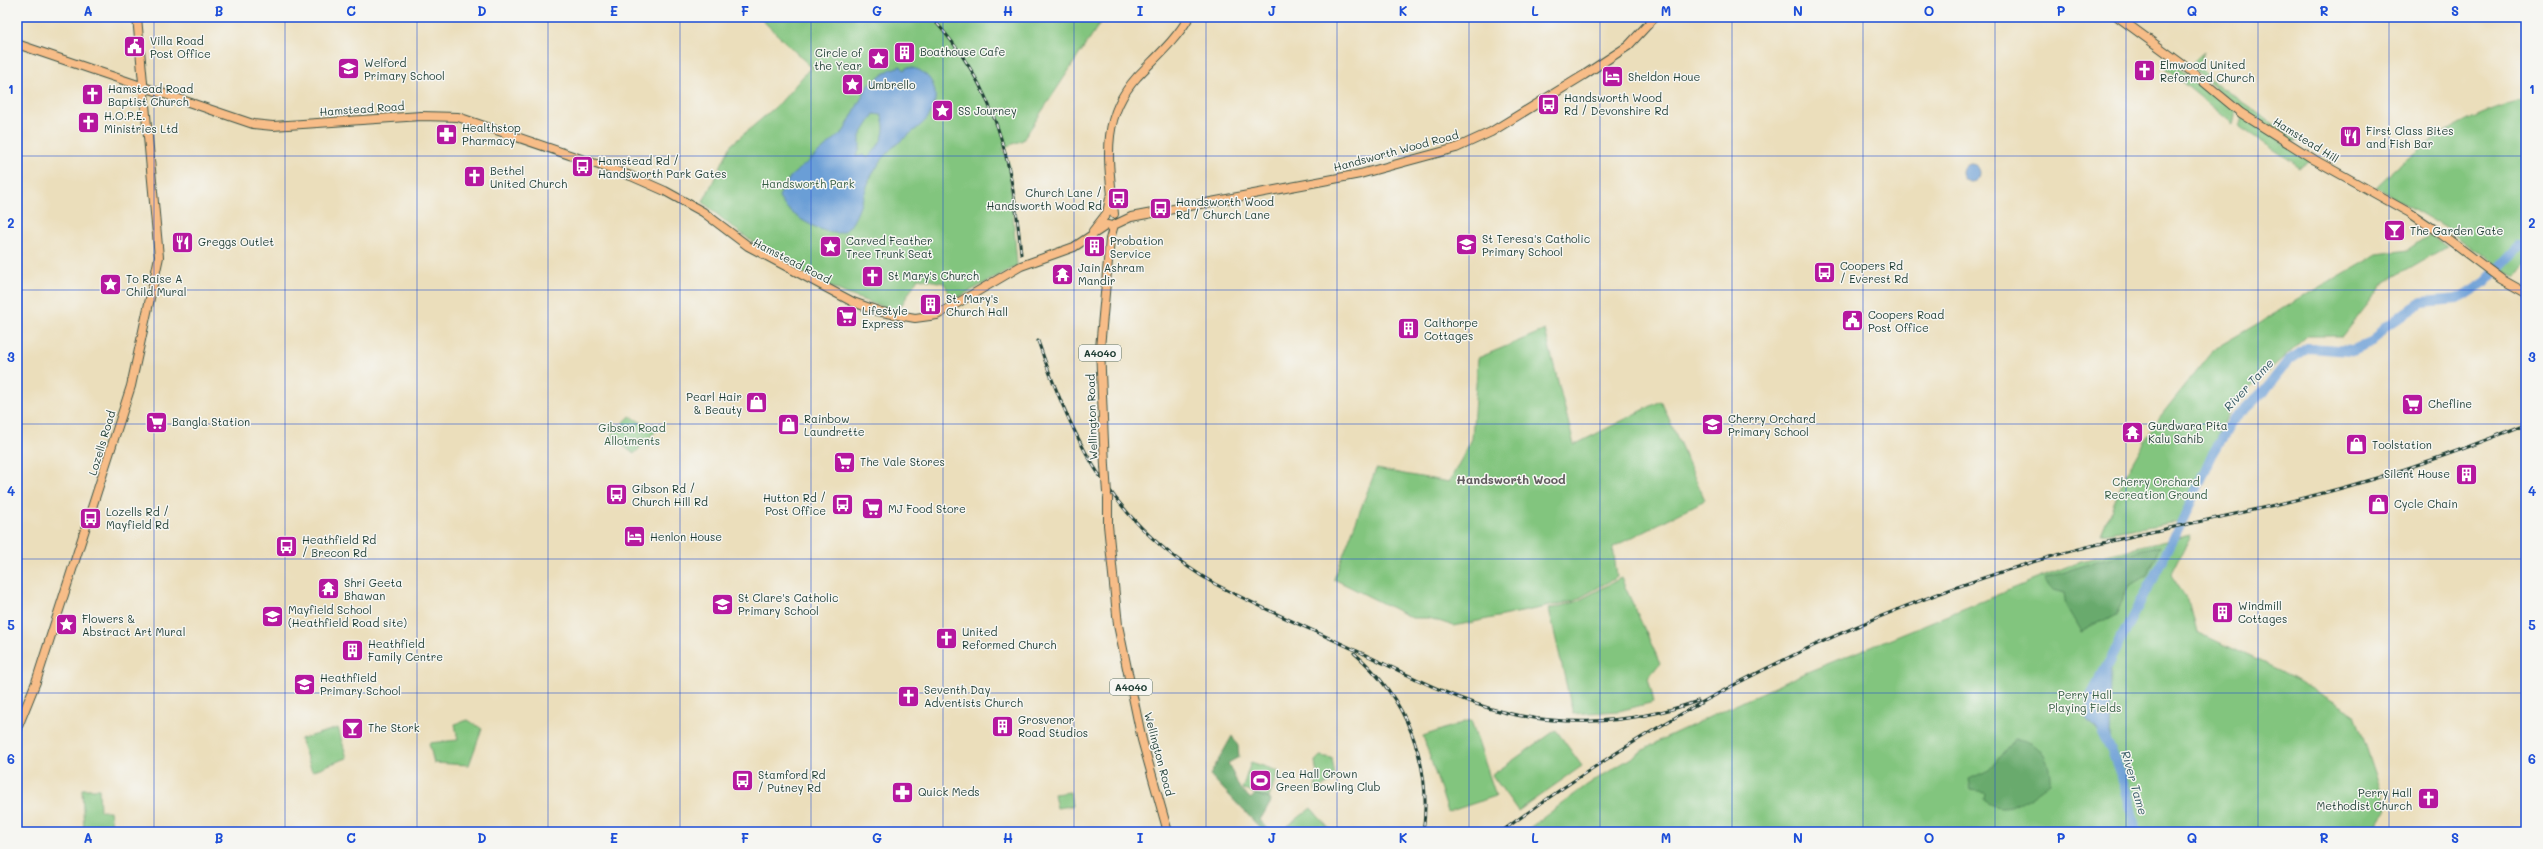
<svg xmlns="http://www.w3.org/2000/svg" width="2543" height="849" font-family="Mali,sans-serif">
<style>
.green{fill:#82c57e;stroke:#508159}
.forest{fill:#69aa6d;stroke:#447450}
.water{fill:#6b9ed6;stroke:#456e85;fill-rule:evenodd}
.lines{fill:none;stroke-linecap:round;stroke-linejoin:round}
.river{stroke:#6b9ed6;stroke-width:10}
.major-casing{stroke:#3e5548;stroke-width:10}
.major{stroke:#f7bd88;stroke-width:8}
.rail-casing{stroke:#1f3d34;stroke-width:3}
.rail{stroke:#f6f6f2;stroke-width:1.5;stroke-dasharray:4.5;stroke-linecap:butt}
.major-bridge-casing{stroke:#3e5548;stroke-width:10;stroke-linecap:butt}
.major-bridge{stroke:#f7bd88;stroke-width:8}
.grid{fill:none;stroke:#1d4ed8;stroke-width:1;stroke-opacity:0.55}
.labels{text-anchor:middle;stroke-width:3;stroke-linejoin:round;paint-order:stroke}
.shield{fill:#f6f6f2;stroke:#60746d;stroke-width:1}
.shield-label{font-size:10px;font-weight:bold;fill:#1f3d34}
.poi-label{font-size:11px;fill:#1f3d34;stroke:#f6f6f2;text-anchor:start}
.street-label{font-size:11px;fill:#1f3d34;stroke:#f6f6f2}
.park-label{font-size:11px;fill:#385f46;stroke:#f6f6f2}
.water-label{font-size:12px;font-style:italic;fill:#365a65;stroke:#f6f6f2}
.neighbourhood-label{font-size:12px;font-weight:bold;fill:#615c5f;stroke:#f6f6f2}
.neatline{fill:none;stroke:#1d4ed8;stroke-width:1.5}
.grid-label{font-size:13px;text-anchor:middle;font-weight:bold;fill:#1d4ed8}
</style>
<rect width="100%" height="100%" fill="#f6f6f2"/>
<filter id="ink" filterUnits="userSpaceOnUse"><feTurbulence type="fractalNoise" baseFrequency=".025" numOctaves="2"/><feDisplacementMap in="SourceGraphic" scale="8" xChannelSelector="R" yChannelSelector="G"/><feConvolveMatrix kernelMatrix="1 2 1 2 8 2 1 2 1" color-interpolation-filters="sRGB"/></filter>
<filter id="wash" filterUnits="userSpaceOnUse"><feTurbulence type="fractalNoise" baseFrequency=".012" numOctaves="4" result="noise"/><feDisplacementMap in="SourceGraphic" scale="16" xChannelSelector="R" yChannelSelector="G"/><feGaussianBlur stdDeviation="0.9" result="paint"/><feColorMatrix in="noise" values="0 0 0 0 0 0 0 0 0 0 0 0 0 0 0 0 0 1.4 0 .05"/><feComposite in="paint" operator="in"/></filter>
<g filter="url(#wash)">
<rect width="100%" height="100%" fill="#ebdebb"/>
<path class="green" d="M759,17H1104L1023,140L1003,148L1009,164L1017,266L953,300L944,283L918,278L898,311C826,292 758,252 703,202L731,145L780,103L811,67Z
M2204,52L2199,65L2208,78L2298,141H2292C2257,119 2223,97 2192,67L2193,62Z
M2172,63L2236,111L2233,124L2166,69Z
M2526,99V264L2515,278L2446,228L2376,187C2420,144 2465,113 2526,99Z
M2243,116L2310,161L2300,167L2240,127Z
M2430,235L2446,247L2385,282L2343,336H2307L2234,402L2177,522L2101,534L2126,474L2155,423L2214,349L2377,254L2408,250Z
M1545,330L1574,445L1661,401L1705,500L1613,547L1617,577L1574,601L1454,626L1429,618H1412L1334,579L1376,469L1449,482L1472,439L1478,358Z
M630,416L656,431L634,454L610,436Z
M2191,535L2171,575L2190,604L2197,632L2281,671L2355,714L2387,808L2372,832H1524L1587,785L1662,739L1800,675L2081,561Z
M1621,578L1660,663L1648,678L1654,702L1619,711L1573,714L1549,609L1576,602Z
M468,720L482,729L469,765L434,763L429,743L458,740L455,724Z
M1471,720L1496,796L1448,812L1423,736Z
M338,728L347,758L312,771L300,739Z
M1556,730L1582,766L1518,811L1492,775Z
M1320,756L1332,758L1335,776L1331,782L1315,791L1317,776L1315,761Z
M1251,762L1278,771L1269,798L1242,789Z
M82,789H99L100,811H110L113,832H84Z
M1070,792L1072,806L1057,808L1054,794Z
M1311,808L1332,832H1280Z"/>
<path class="forest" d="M2160,546L2147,575L2129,586L2116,614L2081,632L2066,606L2064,593L2053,590L2044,579L2097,561Z
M1232,736L1238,746L1239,757L1228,763L1240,789L1251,799L1255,794L1270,799L1271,802L1260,820L1271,832H1264L1210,775Z
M2014,739C2039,740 2051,759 2050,783C2031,797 2007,818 1984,800L1985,792L1971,790L1969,779L1989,770Z"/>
<path class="water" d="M901,66L904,70L908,67C912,68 919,69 922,72C939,83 939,105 926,120C915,132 898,141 887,153C882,159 877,167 873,173C864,188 858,225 843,232C828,239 782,212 779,196L790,177L844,131L868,85L891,69ZM874,114L881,115C889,132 880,145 868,158L863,155L856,157L860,148V136Z
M1962 173a9 9 0 1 1 18 0a9 9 0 1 1-18 0Z
M2111,661L2110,745L2083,715Z"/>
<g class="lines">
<path class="river" d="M2093,708L2091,696L2179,528L2212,455L2233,420L2266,389L2288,361L2308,348L2352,351L2373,342L2385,327L2422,302L2458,299L2486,281L2519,246H2526
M2102,734C2116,754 2133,808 2135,832"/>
</g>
</g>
<g filter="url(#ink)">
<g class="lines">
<defs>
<path id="major" d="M2118,17L2182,64L2241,113L2315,160L2410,213L2441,234L2501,279L2526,293
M17,44L253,124L273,126L421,116L458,117L631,176L665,191L703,212L748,246L853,302L881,312
M1114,214C1109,164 1099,119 1137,77C1155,58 1176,40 1189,17
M1107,225L1112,226L1131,217L1360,174L1456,148L1491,132L1584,75L1628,46L1655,17
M1093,231L1107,213L1110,198
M876,311L915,318L937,315L1021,266L1074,247L1107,225
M1105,466L1100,348L1110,239L1114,225
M1108,498V525L1118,625L1142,740L1168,832
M17,729L36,682L131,386L159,257L137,17"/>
</defs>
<use href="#major" class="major-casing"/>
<use href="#major" class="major"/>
<defs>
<path id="rail" d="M931,17C996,86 1013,162 1021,254
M1038,341C1074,446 1116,527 1215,584C1261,608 1308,628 1355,650C1395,668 1434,690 1476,704C1548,729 1627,726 1698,701
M1354,653C1406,697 1433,764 1423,832
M1501,832C1668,708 1854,614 2053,556C2130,534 2210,521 2287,502C2369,483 2449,456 2526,424"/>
</defs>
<use href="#rail" class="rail-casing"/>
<use href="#rail" class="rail"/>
<defs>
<path id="major-bridge" d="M1105,466L1107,493"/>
</defs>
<use href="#major-bridge" class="major-bridge-casing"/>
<use href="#major-bridge" class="major-bridge"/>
</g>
</g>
<path class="grid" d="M154,17V832M285,17V832M417,17V832M548,17V832M680,17V832M811,17V832M943,17V832M1074,17V832M1206,17V832M1337,17V832M1469,17V832M1600,17V832M1732,17V832M1863,17V832M1995,17V832M2126,17V832M2258,17V832M2389,17V832M17,156H2526M17,290H2526M17,424H2526M17,559H2526M17,693H2526"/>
<defs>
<symbol id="civic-square" viewBox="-11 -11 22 22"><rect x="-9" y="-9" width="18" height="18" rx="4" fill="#b5179e" stroke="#f6f6f2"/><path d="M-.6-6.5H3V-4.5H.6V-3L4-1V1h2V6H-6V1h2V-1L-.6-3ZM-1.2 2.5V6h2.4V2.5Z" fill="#fff"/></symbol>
<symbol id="building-square" viewBox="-11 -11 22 22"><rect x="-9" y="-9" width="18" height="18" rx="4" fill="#b5179e" stroke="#f6f6f2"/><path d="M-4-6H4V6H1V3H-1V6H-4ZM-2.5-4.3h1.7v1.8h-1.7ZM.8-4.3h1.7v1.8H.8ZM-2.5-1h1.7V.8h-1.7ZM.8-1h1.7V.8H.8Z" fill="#fff"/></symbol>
<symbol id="sight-square" viewBox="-11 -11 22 22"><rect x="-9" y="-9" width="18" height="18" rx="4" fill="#b5179e" stroke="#f6f6f2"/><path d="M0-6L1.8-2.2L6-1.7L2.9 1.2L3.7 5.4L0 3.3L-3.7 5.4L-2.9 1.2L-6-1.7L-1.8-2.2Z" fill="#fff"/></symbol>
<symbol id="school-square" viewBox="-11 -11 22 22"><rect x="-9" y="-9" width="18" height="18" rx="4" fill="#b5179e" stroke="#f6f6f2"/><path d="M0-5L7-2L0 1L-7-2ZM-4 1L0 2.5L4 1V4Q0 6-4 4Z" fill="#fff"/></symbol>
<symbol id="church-square" viewBox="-11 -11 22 22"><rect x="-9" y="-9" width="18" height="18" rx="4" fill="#b5179e" stroke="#f6f6f2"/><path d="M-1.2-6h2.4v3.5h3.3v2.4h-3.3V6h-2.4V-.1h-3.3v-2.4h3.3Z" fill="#fff"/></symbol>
<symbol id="hotel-square" viewBox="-11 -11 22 22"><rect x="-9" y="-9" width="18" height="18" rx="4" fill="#b5179e" stroke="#f6f6f2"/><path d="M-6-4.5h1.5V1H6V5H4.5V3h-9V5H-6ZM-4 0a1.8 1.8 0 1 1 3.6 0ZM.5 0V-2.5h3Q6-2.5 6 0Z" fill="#fff"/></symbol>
<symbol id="bus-square" viewBox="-11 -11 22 22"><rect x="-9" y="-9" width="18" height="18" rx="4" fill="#b5179e" stroke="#f6f6f2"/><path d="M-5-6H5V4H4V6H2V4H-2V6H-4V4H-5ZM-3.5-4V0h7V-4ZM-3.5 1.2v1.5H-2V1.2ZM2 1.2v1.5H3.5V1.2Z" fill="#fff"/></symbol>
<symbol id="pharmacy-square" viewBox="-11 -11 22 22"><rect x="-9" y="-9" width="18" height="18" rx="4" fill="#b5179e" stroke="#f6f6f2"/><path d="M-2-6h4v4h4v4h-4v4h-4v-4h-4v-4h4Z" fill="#fff"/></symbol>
<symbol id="restaurant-square" viewBox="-11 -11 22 22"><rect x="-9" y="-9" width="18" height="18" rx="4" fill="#b5179e" stroke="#f6f6f2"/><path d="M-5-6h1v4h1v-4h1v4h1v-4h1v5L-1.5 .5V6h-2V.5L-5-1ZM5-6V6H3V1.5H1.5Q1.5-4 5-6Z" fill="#fff"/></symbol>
<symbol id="bar-square" viewBox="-11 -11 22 22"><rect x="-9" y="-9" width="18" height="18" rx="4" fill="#b5179e" stroke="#f6f6f2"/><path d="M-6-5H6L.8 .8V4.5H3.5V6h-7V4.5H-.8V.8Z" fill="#fff"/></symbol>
<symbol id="temple-square" viewBox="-11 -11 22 22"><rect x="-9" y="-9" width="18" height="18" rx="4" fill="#b5179e" stroke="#f6f6f2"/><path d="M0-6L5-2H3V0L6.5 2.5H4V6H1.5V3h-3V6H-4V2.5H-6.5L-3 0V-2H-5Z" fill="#fff"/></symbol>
<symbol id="supermarket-square" viewBox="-11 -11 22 22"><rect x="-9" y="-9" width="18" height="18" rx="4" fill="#b5179e" stroke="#f6f6f2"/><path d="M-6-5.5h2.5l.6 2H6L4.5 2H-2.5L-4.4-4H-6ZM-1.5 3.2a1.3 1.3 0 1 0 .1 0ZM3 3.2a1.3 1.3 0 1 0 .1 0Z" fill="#fff"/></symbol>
<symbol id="shop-square" viewBox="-11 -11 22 22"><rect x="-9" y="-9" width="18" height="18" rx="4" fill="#b5179e" stroke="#f6f6f2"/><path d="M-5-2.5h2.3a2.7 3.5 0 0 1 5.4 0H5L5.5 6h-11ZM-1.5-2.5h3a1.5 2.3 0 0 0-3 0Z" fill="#fff"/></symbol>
<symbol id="stadium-square" viewBox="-11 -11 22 22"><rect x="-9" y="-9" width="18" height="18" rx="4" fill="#b5179e" stroke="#f6f6f2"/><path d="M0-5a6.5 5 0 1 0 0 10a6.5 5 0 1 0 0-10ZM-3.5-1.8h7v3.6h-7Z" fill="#fff"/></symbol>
</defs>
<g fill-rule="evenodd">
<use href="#civic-square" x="122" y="34" width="25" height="25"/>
<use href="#building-square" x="892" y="40" width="25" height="25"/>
<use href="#sight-square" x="866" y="46" width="25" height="25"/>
<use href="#school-square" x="336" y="56" width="25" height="25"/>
<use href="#church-square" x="2132" y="58" width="25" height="25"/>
<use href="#hotel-square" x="1600" y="64" width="25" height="25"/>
<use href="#sight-square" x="840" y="72" width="25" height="25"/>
<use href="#church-square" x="80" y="82" width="25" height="25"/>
<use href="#bus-square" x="1536" y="92" width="25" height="25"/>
<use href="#sight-square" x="930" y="98" width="25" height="25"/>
<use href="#church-square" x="76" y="110" width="25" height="25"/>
<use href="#pharmacy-square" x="434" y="122" width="25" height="25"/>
<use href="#restaurant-square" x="2338" y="124" width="25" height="25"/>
<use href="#bus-square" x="570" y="154" width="25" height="25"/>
<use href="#church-square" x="462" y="164" width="25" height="25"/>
<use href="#bus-square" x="1106" y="186" width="25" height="25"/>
<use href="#bus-square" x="1148" y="196" width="25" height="25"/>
<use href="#bar-square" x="2382" y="218" width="25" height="25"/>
<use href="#restaurant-square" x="170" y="230" width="25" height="25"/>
<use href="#school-square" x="1454" y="232" width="25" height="25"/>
<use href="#sight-square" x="818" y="234" width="25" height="25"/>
<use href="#building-square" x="1082" y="234" width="25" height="25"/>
<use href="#bus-square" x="1812" y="260" width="25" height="25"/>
<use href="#temple-square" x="1050" y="262" width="25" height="25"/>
<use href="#church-square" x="860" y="264" width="25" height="25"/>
<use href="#sight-square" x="98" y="272" width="25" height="25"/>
<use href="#building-square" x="918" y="292" width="25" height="25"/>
<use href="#supermarket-square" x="834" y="304" width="25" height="25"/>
<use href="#civic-square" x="1840" y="308" width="25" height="25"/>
<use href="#building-square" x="1396" y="316" width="25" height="25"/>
<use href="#shop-square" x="744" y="390" width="25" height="25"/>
<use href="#supermarket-square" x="2400" y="392" width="25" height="25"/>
<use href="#supermarket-square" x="144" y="410" width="25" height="25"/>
<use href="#shop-square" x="776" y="412" width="25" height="25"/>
<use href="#school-square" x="1700" y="412" width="25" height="25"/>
<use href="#temple-square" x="2120" y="420" width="25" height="25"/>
<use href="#shop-square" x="2344" y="432" width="25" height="25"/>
<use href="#supermarket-square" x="832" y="450" width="25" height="25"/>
<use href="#building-square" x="2454" y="462" width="25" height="25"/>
<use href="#bus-square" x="604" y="482" width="25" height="25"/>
<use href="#bus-square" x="830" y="492" width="25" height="25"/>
<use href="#shop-square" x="2366" y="492" width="25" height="25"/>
<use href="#supermarket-square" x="860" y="496" width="25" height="25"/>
<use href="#bus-square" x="78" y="506" width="25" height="25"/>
<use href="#hotel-square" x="622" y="524" width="25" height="25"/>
<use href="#bus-square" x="274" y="534" width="25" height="25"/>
<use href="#temple-square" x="316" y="576" width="25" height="25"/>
<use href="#school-square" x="710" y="592" width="25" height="25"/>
<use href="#building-square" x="2210" y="600" width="25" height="25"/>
<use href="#school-square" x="260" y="604" width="25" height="25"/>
<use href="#sight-square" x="54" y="612" width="25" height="25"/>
<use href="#church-square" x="934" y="626" width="25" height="25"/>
<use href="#building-square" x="340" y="638" width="25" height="25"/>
<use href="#school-square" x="292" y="672" width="25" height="25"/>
<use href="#church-square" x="896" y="684" width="25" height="25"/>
<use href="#building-square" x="990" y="714" width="25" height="25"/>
<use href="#bar-square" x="340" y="716" width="25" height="25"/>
<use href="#stadium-square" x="1248" y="768" width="25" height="25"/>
<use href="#bus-square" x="730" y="768" width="25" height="25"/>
<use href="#pharmacy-square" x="890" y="780" width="25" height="25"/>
<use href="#church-square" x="2416" y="786" width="25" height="25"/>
</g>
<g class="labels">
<g class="shield">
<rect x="1079" y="345" width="42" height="16" rx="3"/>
<rect x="1110" y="679" width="42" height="16" rx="3"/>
</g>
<g class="shield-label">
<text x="1100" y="357">A4040</text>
<text x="1131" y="691">A4040</text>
</g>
<g class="poi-label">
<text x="150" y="45">Villa Road<tspan x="150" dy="13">Post Office</tspan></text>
<text x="920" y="56">Boathouse Cafe</text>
<text x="862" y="57" text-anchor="end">Circle of<tspan x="862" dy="13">the Year</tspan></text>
<text x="364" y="67">Welford<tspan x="364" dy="13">Primary School</tspan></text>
<text x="2160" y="69">Elmwood United<tspan x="2160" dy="13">Reformed Church</tspan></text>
<text x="1628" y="81">Sheldon Houe</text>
<text x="868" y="89">Umbrello</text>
<text x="108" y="93">Hamstead Road<tspan x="108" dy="13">Baptist Church</tspan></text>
<text x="1564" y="102">Handsworth Wood<tspan x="1564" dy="13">Rd / Devonshire Rd</tspan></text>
<text x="958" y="115">SS Journey</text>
<text x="104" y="120">H.O.P.E.<tspan x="104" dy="13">Ministries Ltd</tspan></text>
<text x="462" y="132">Healthstop<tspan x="462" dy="13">Pharmacy</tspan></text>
<text x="2366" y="135">First Class Bites<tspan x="2366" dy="13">and Fish Bar</tspan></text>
<text x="598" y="165">Hamstead Rd /<tspan x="598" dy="13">Handsworth Park Gates</tspan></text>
<text x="490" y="175">Bethel<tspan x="490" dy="13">United Church</tspan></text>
<text x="1102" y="197" text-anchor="end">Church Lane /<tspan x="1102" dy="13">Handsworth Wood Rd</tspan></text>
<text x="1176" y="206">Handsworth Wood<tspan x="1176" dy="13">Rd / Church Lane</tspan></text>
<text x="2410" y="235">The Garden Gate</text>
<text x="1482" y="243">St Teresa's Catholic<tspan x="1482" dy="13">Primary School</tspan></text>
<text x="846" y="245">Carved Feather<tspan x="846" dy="13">Tree Trunk Seat</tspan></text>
<text x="1110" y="245">Probation<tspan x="1110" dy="13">Service</tspan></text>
<text x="198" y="246">Greggs Outlet</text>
<text x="1840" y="270">Coopers Rd<tspan x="1840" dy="13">/ Everest Rd</tspan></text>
<text x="1078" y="272">Jain Ashram<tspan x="1078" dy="13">Mandir</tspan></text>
<text x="888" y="280">St Mary's Church</text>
<text x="126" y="283">To Raise A<tspan x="126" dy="13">Child Mural</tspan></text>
<text x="946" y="303">St. Mary's<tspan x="946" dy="13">Church Hall</tspan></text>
<text x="862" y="315">Lifestyle<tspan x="862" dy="13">Express</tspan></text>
<text x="1868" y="319">Coopers Road<tspan x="1868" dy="13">Post Office</tspan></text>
<text x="1424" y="327">Calthorpe<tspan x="1424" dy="13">Cottages</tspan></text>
<text x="742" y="401" text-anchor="end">Pearl Hair<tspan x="742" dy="13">&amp; Beauty</tspan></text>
<text x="2428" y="408">Chefline</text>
<text x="804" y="423">Rainbow<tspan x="804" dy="13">Laundrette</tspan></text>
<text x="1728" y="423">Cherry Orchard<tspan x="1728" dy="13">Primary School</tspan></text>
<text x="172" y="426">Bangla Station</text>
<text x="2148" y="430">Gurdwara Pita<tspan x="2148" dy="13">Kalu Sahib</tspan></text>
<text x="2372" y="449">Toolstation</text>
<text x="860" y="466">The Vale Stores</text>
<text x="2450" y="478" text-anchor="end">Silent House</text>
<text x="632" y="493">Gibson Rd /<tspan x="632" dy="13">Church Hill Rd</tspan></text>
<text x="826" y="502" text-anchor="end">Hutton Rd /<tspan x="826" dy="13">Post Office</tspan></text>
<text x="2394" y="508">Cycle Chain</text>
<text x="888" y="513">MJ Food Store</text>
<text x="106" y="516">Lozells Rd /<tspan x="106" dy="13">Mayfield Rd</tspan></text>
<text x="650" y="541">Henlon House</text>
<text x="302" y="544">Heathfield Rd<tspan x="302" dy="13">/ Brecon Rd</tspan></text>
<text x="344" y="587">Shri Geeta<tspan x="344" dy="13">Bhawan</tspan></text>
<text x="738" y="602">St Clare's Catholic<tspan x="738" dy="13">Primary School</tspan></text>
<text x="2238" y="610">Windmill<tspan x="2238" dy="13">Cottages</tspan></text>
<text x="288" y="614">Mayfield School<tspan x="288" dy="13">(Heathfield Road site)</tspan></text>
<text x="82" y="623">Flowers &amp;<tspan x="82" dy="13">Abstract Art Mural</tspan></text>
<text x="962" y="636">United<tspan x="962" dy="13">Reformed Church</tspan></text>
<text x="368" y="648">Heathfield<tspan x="368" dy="13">Family Centre</tspan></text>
<text x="320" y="682">Heathfield<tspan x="320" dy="13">Primary School</tspan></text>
<text x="924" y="694">Seventh Day<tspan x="924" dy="13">Adventists Church</tspan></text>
<text x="1018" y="724">Grosvenor<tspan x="1018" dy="13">Road Studios</tspan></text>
<text x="368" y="732">The Stork</text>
<text x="1276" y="778">Lea Hall Crown<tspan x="1276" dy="13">Green Bowling Club</tspan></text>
<text x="758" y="779">Stamford Rd<tspan x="758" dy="13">/ Putney Rd</tspan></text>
<text x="918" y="796">Quick Meds</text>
<text x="2412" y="797" text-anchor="end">Perry Hall<tspan x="2412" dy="13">Methodist Church</tspan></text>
</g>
<g class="street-label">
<text transform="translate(362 109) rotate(-4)" y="4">Hamstead Road</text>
<text transform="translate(2306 140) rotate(32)" y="4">Hamstead Hill</text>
<text transform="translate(1396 151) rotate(-15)" y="4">Handsworth Wood Road</text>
<text transform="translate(792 261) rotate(27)" y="4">Hamstead Road</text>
<text transform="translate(1092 417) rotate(-92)" y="4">Wellington Road</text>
<text transform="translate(102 443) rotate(-73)" y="4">Lozells Road</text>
<text transform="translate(1159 754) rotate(75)" y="4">Wellington Road</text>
</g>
<g class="park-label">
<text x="808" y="188">Handsworth Park</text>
<text x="632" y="432">Gibson Road<tspan x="632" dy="13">Allotments</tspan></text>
<text x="2156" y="486">Cherry Orchard<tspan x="2156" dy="13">Recreation Ground</tspan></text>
<text x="2085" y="699">Perry Hall<tspan x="2085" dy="13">Playing Fields</tspan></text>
</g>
<g class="water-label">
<text transform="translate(2249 385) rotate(-47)" y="4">River Tame</text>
<text transform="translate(2134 783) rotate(74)" y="4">River Tame</text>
</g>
<g class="neighbourhood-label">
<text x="1511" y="484">Handsworth Wood</text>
</g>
</g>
<rect width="2543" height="849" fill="none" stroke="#f6f6f2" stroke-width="44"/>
<rect x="22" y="22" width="2499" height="805" class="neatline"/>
<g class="grid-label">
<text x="88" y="16">A</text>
<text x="219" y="16">B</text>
<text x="351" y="16">C</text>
<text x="482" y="16">D</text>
<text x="614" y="16">E</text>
<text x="745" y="16">F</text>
<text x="877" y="16">G</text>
<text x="1008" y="16">H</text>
<text x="1140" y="16">I</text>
<text x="1272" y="16">J</text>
<text x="1403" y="16">K</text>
<text x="1535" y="16">L</text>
<text x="1666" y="16">M</text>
<text x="1798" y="16">N</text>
<text x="1929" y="16">O</text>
<text x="2061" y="16">P</text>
<text x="2192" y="16">Q</text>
<text x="2324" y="16">R</text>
<text x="2455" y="16">S</text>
<text x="11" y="94">1</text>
<text x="2532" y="94">1</text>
<text x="11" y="228">2</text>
<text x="2532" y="228">2</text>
<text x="11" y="362">3</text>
<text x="2532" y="362">3</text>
<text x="11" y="496">4</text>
<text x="2532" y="496">4</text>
<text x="11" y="630">5</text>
<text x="2532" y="630">5</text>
<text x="11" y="764">6</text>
<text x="2532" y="764">6</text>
<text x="88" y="843">A</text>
<text x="219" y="843">B</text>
<text x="351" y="843">C</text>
<text x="482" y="843">D</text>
<text x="614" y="843">E</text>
<text x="745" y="843">F</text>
<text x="877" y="843">G</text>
<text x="1008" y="843">H</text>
<text x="1140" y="843">I</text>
<text x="1272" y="843">J</text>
<text x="1403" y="843">K</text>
<text x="1535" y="843">L</text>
<text x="1666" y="843">M</text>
<text x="1798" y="843">N</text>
<text x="1929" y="843">O</text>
<text x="2061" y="843">P</text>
<text x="2192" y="843">Q</text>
<text x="2324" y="843">R</text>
<text x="2455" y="843">S</text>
</g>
</svg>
